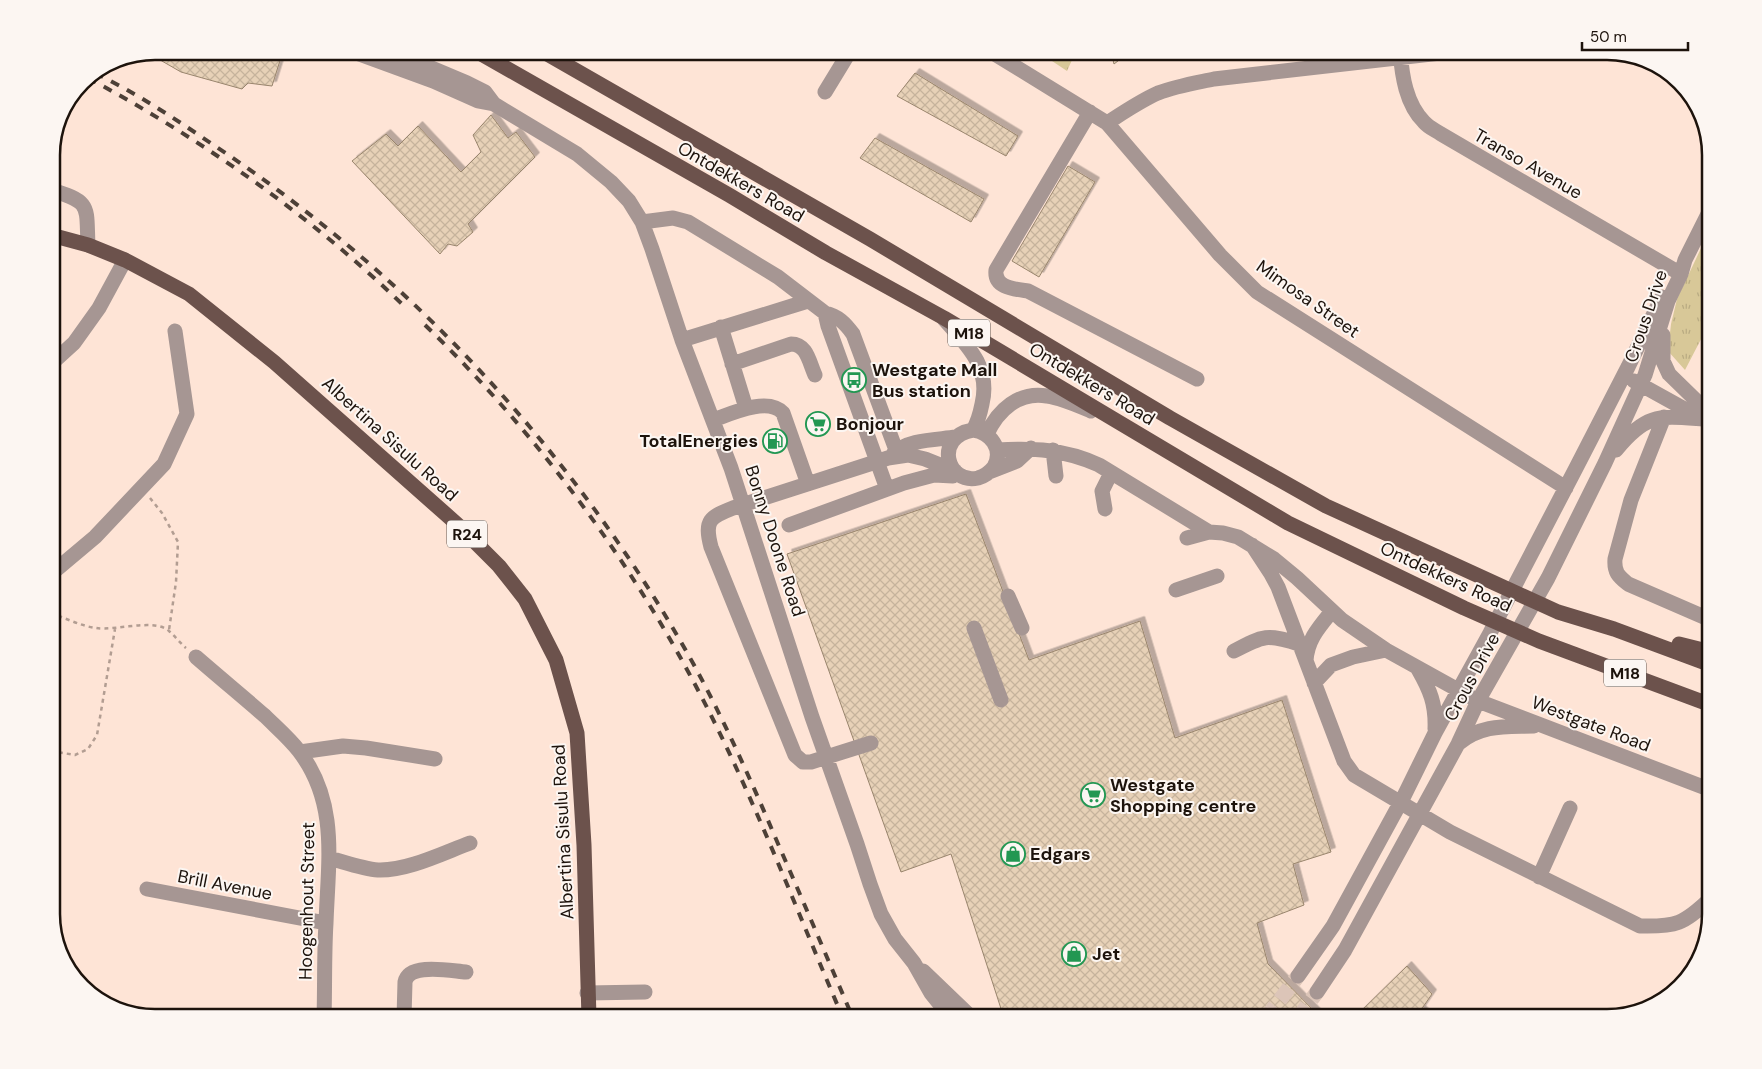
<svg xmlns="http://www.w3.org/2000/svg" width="1762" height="1069" font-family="'DM Sans',sans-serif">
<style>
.park{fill:url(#park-tufts)}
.building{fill:url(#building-cross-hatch);stroke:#99856d;filter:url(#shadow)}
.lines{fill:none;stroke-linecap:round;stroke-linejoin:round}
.minor-tunnel{stroke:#dcc5b8;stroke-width:15;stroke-dasharray:15 8;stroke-linecap:butt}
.path{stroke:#b29d92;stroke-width:2.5;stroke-dasharray:4 4;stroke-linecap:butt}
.minor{stroke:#a69693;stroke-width:15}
.major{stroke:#6c524c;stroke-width:15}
.rail{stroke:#4d4037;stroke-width:4;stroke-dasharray:9 9;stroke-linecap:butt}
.labels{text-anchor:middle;stroke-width:4;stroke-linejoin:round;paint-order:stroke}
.shield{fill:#fcf6f2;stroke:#605751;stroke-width:1}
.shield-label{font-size:16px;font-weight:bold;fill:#1d130c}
.street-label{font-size:18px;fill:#1d130c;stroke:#fcf6f2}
.poi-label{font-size:18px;font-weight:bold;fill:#1d130c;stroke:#fcf6f2;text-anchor:start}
.rim{fill:none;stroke:#1d130c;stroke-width:2.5}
</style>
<defs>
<pattern id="park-tufts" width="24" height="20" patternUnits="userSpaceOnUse" patternTransform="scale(1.25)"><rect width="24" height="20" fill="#d8c898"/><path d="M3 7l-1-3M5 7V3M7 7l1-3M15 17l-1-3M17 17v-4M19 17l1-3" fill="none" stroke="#b9ab82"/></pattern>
<pattern id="building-cross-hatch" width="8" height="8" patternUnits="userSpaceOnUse" patternTransform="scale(1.25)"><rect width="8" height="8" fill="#e7d1b7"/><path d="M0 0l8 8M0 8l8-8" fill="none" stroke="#c6b39c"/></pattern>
<filter id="shadow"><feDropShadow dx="4.5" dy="-4.5" stdDeviation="0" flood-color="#0004"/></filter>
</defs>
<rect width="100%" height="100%" fill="#fee4d6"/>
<path class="park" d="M1037,51L1061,52L1060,51H1087L1072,60L1067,71Z
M1711,227V320L1685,370L1668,351L1671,324L1677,299Z"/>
<path class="building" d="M155,51H232L255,57L257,51H283L272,86L248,83L242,89L181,72L148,53Z
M1107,51H1123L1127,54L1114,64L1112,56Z
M915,73L1018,136L1006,156L897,96Z
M491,115L508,138L516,132L535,157L468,224L473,232L457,246L448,244L440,254L352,161L386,134L398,146L418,126L461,172L481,152L473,135Z
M875,138L984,199L971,222L860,158Z
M1068,166L1095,182L1039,277L1012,261Z
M966,494L1029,660L1140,621L1175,738L1282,700L1331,852L1293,864L1304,905L1257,923L1268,964L1321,1018H1004L951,854L901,872L787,554Z
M1407,966L1432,994L1421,1010L1430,1018H1354Z"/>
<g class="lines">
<path class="minor-tunnel" d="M1266,1018L1298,976
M1298,1018L1317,992"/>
<path class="path" d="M150,498L162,513L178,542L176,582L169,630
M51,613C65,618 81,626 96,628C116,631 155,618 169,631C175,636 180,643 186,648
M51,751L75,755L88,749L97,735L115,629"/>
<path class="minor" d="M351,51L433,81L478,101L494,104
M391,51L467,83L485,92L494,104L577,154L611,182L629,201L642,222L652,249L682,340L731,468L812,717L857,844L870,884L881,914L895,939L914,963L931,993L951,1018
M990,51L1107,123L1220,255L1257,292L1566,488
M1400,51C1402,76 1406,104 1424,122C1428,127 1435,130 1441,134L1681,274
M825,92L850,51
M1090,112L996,270C994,288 1014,289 1028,291L1197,379
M1107,123C1124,112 1140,101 1158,93C1176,86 1195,83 1214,79L1458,51
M51,190C92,202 86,206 88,245
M642,222L673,218L688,222L778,277L825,313L828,326L887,489
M825,313C838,316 845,323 853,334L896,450
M944,319C967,345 991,367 982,404C980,414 978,422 973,430C933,437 947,485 978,478C985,476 990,472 994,467C1004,449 990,432 973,430
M721,327L746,408
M1663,335V361L1669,374L1709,413
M682,340L808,301
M51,364L74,343L99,308L125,260
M732,364L791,344C807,344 809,362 815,375
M1634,381L1699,417
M1664,417L1631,500L1615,559C1614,572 1618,576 1628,584L1711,620
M713,420C730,414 768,396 783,413L808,484
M987,434C998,410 1019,391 1047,396C1062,398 1077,405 1091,411
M997,450C1034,448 1064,449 1099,465L1209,532
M1053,450L1056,476
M1616,450C1646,413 1659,416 1703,419
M893,454C908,439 936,440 956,437
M989,472L1017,461L1031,448
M1105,509L1102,491L1111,473
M789,525L904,483L934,475L953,476
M1187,538L1209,532L1223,533L1238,537L1274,559L1297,578L1342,620L1386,650L1478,701L1711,790
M1252,545L1271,574L1278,587L1344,761L1354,775L1450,832L1640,926C1676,927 1684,924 1710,899
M51,574L95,537L164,464L187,414L175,331
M1176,590L1217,576
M1008,596L1022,628
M974,628L1001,700
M1234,651C1264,635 1267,634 1299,644
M196,657C219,677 242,696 265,716C276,727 290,739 299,751C339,803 328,862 326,923C324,955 325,986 324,1018
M1306,661C1307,640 1319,627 1332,611
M1418,669C1430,690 1436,704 1435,729
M1314,683L1331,665L1353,657L1386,650
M871,743L811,762H803L795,755L711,547C704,520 710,517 733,508L888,458L908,455L925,459L955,471
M1459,743C1483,724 1505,727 1534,726
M300,752L343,746L366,748L435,759
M329,858C344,862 363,869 378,870C407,871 443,853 470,843
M1539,877L1570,808
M147,889L326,923
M923,971L972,1018
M1298,976L1333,926L1404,796L1435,733L1490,633L1576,468L1628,367L1662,297
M1317,992L1345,950L1458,744L1478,701L1548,578L1605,463L1645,375L1668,301L1681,274L1685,260L1711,208
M587,993L645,992
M404,1018L405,982C409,962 451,971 466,972"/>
<path class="major" d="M476,51L729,195L826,253L944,318L1288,523L1464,608L1539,641L1711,705
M542,51L870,239L1170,418L1326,506L1558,612L1614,629L1711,665
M51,235L88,245L125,260L189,294L274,362L458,525L499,566L525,599L556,660L577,733L584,845L589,1018
M1679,644L1711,652"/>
<path class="rail" d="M95,73C136,93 174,118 212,144C412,276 578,456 694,665C726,724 753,785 779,846C804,903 828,960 853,1018
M88,78C200,138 311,216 403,305
M425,325C534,430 629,558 699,692C754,797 796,909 843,1018"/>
</g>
<defs>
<symbol id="bus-ring" viewBox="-11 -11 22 22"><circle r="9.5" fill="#fcf6f2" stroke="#229752" stroke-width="1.5"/><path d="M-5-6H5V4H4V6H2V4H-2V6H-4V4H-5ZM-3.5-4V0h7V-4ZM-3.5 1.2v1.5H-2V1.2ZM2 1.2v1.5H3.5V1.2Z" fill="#229752"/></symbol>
<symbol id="supermarket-ring" viewBox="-11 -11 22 22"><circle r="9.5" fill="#fcf6f2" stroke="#229752" stroke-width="1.5"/><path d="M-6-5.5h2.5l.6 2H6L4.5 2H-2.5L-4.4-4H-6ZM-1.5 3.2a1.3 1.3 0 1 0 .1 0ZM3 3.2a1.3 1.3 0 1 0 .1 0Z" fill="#229752"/></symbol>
<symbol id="fuel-ring" viewBox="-11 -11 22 22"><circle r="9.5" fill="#fcf6f2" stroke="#229752" stroke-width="1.5"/><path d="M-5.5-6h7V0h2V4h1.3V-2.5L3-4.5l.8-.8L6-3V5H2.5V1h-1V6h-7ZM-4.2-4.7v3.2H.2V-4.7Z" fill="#229752"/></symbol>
<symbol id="shop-ring" viewBox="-11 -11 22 22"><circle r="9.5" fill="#fcf6f2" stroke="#229752" stroke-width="1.5"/><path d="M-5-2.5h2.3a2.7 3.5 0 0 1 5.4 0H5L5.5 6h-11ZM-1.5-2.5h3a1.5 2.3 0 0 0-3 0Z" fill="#229752"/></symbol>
</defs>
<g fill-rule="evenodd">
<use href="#bus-ring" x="840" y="366" width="28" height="28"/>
<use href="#supermarket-ring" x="804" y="410" width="28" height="28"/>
<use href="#fuel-ring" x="761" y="427" width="28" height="28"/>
<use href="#supermarket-ring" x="1079" y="781" width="28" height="28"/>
<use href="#shop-ring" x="999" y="840" width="28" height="28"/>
<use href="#shop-ring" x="1060" y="940" width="28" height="28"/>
</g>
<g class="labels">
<g class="shield">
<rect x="948" y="319.5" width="42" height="27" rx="4"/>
<rect x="447" y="520.5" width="40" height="27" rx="4"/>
<rect x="1604" y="659.5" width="42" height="27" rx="4"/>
</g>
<g class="shield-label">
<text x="969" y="339">M18</text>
<text x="467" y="540">R24</text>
<text x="1625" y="679">M18</text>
</g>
<g class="street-label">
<text transform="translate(1528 164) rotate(30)" y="6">Transo Avenue</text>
<text transform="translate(741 182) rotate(30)" y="6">Ontdekkers Road</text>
<text transform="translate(1308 299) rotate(35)" y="6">Mimosa Street</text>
<text transform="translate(1646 316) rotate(-71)" y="6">Crous Drive</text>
<text transform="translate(1092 384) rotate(31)" y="6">Ontdekkers Road</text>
<text transform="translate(390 439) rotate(42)" y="6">Albertina Sisulu Road</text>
<text transform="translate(775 541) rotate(72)" y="6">Bonny Doone Road</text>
<text transform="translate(1446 577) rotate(25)" y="6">Ontdekkers Road</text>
<text transform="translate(1472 677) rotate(-62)" y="6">Crous Drive</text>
<text transform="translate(1591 724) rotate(21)" y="6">Westgate Road</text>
<text transform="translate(563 832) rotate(-93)" y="6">Albertina Sisulu Road</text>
<text transform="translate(225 885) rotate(11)" y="6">Brill Avenue</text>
<text transform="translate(307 901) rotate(-89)" y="6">Hoogenhout Street</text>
</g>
<g class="poi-label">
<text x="872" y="376">Westgate Mall<tspan x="872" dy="21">Bus station</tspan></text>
<text x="836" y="430">Bonjour</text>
<text x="758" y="447" text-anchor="end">TotalEnergies</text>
<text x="1110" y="791">Westgate<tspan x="1110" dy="21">Shopping centre</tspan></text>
<text x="1030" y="860">Edgars</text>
<text x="1092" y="960">Jet</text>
</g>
</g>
<path d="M0 0H1762V1069H0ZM155 60H1607A95 95 0 0 1 1702 155V914A95 95 0 0 1 1607 1009H155A95 95 0 0 1 60 914V155A95 95 0 0 1 155 60Z" fill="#fcf6f2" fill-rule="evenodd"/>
<path class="rim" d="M155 60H1607A95 95 0 0 1 1702 155V914A95 95 0 0 1 1607 1009H155A95 95 0 0 1 60 914V155A95 95 0 0 1 155 60Z"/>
<path d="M1582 42v8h106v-8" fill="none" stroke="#1d130c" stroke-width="2.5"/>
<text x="1590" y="42" font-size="15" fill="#1d130c" stroke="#fcf6f2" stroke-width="4" paint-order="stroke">50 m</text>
</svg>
